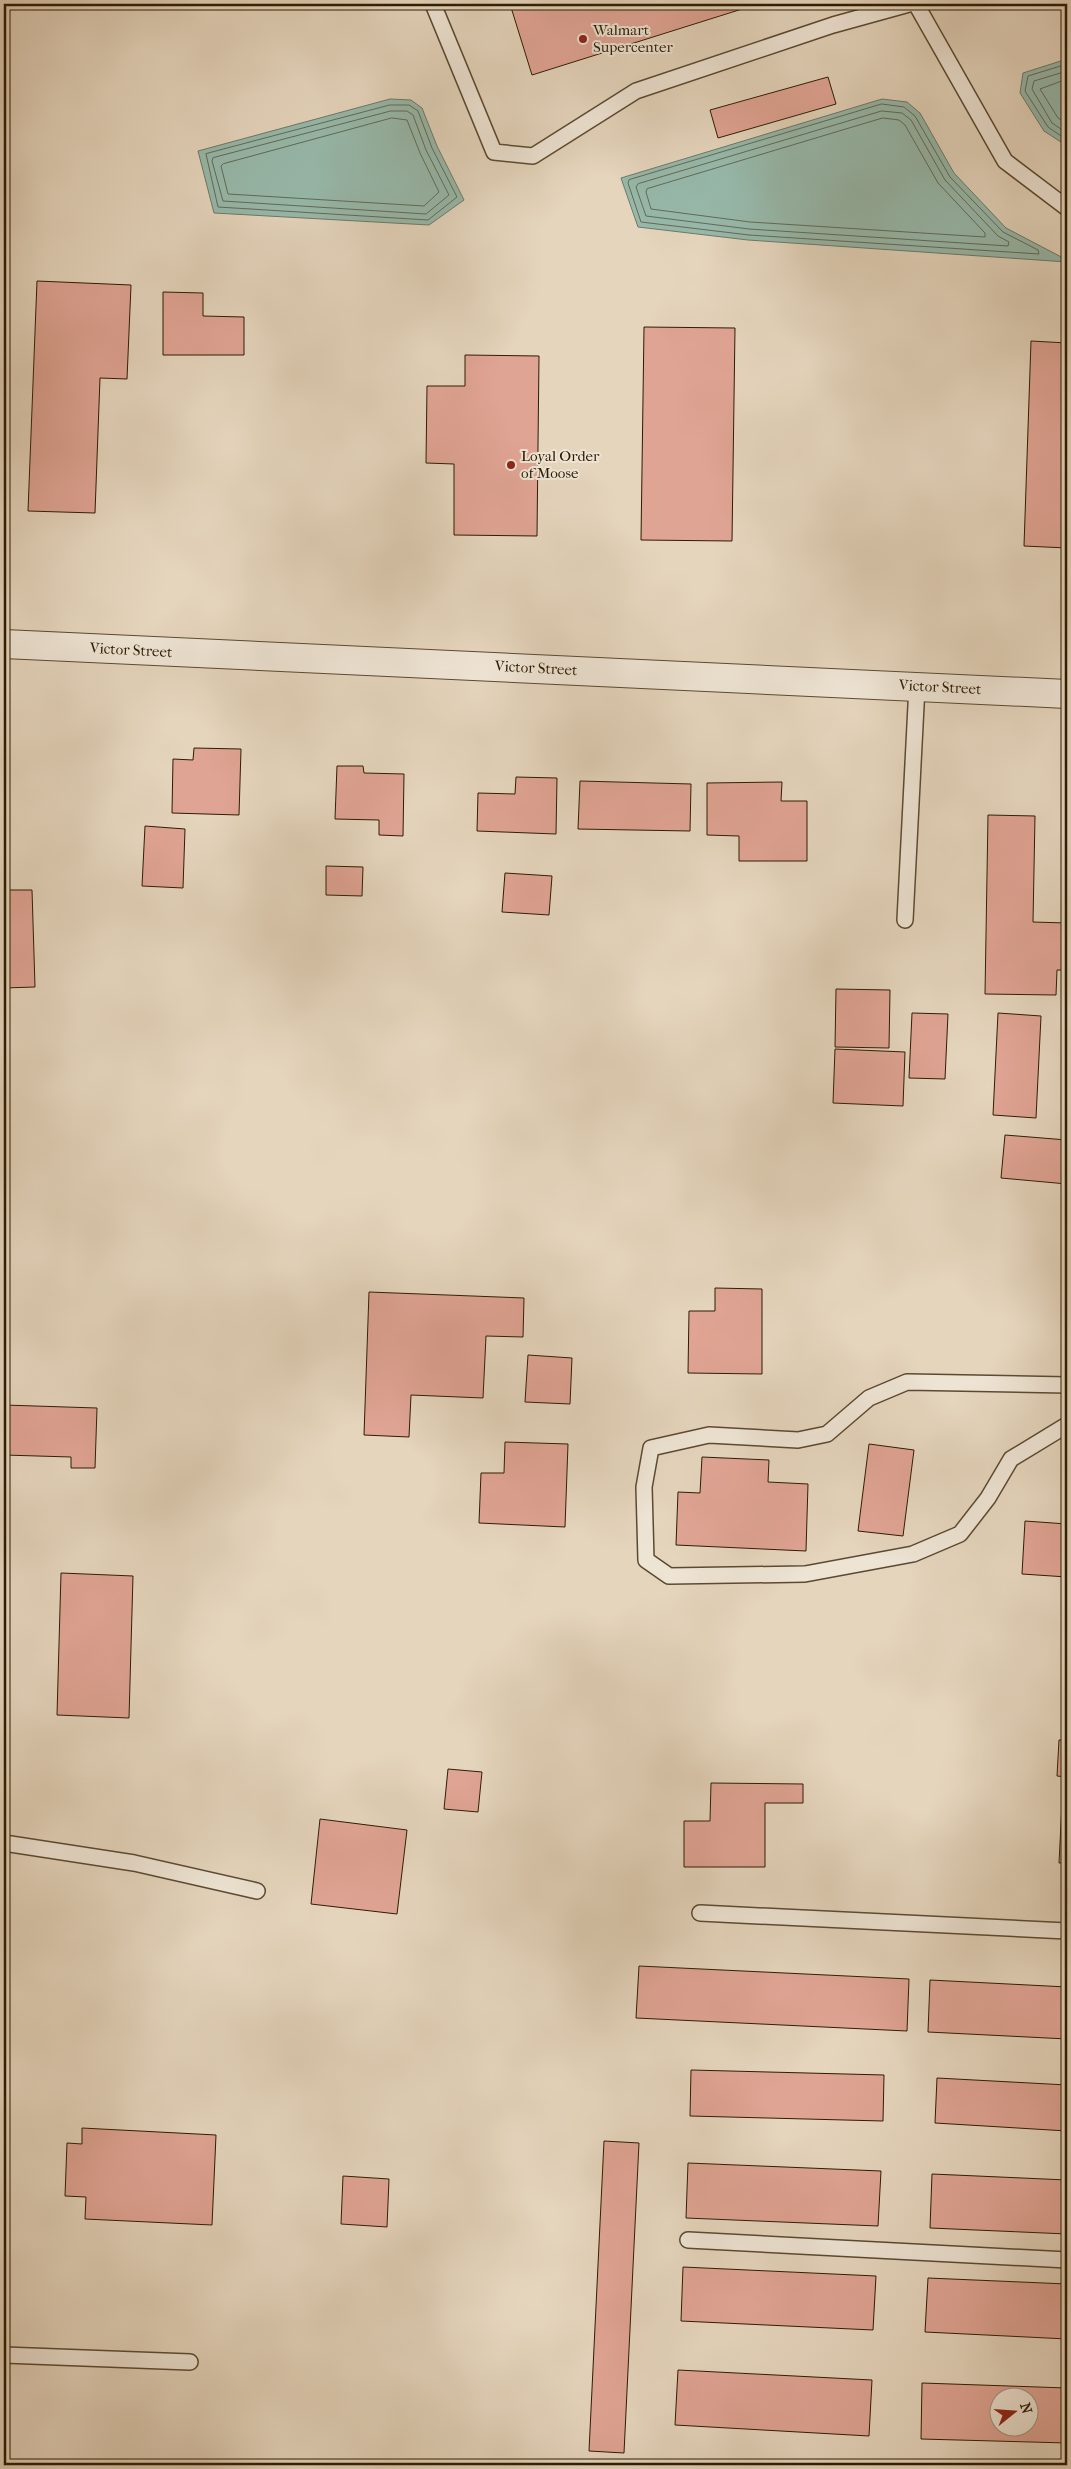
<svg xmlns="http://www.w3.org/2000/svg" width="1071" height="2469" font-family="'IM FELL French Canon',serif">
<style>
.water{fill:#97b9ab;stroke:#6d7a68}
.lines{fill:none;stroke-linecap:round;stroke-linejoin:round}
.shore{stroke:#626a57;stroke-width:1}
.building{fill:#e0a494;stroke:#2d1c03;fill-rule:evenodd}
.service-casing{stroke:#5b4a32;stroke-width:18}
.minor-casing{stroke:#5b4a32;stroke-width:30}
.service{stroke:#eee4d4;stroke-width:15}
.minor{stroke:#eee4d4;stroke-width:28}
.poi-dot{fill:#8f2418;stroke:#eee4d4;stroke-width:2}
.labels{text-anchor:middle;stroke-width:4;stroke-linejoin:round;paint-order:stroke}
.poi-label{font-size:15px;fill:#2d1c03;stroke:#eee4d4;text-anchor:start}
.street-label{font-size:15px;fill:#2d1c03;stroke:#eee4d4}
</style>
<rect width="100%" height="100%" fill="#e5d5bd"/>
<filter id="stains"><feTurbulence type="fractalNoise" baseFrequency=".004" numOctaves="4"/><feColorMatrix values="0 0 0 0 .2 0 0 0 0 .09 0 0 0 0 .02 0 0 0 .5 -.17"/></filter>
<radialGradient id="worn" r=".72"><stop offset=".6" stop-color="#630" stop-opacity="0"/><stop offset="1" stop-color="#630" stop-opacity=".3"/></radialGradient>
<path class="water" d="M1067,59V146L1044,131L1020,93L1023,73Z
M390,99L411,100L422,108L437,146L464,200L429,225L214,213L198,151Z
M882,99L907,102L920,113L954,173L1006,228L1067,260V262L748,240L638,227L621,178Z"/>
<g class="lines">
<path class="shore" d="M1067,64L1028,76L1025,91L1048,127L1067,140
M1067,71L1034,81L1032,89L1052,123L1067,133
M1067,79L1040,89L1058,118L1067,124
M882,104L904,107L915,116L950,177L1003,232L1038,250L1039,254L749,235L641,222L628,183L629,180Z
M390,105H409L418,111L432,148L457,197L428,220L218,207L206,154Z
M391,111H407L413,115L426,150L449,195L426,214L223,201L212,161L213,158Z
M882,111L902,113L911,120L945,180L998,236L1009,242L1008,246L749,229L646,216L636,187L638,184Z
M392,118L407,120L420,153L439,192L424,206L228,194L221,166L223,164Z
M883,118L899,120L905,125L938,183L985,233V237L750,222L651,209L646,192L647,189Z"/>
</g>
<path class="building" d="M510,4H758L532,75Z
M828,77L836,104L718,138L710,110Z
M37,281L131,285L127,379L100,378L95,513L28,511Z
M163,292L203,293V316L244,317V355H163Z
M644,327L735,328L732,541L641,540Z
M1031,341L1067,343V548L1024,546Z
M465,355L539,356L537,536L454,535V464L426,463L427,386H465Z
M194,748L241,749L239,815L172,813L173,759L193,760Z
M337,766H363L364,773L404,774L403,836L379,835V820L335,819Z
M516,777L557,778L556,834L477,831L478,793L515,794Z
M580,781L691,784L690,831L578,829Z
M782,782L781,801H807V861H739V836L707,835V783Z
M988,815L1035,816L1033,922L1067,923V970H1057L1056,995L985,994Z
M145,826L185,829L183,888L142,886Z
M326,866L363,867L362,896L326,895Z
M505,873L552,876L549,915L502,912Z
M4,890H32L35,987L4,988Z
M836,989L890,990L889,1048L835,1047Z
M912,1013L948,1014L945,1079L909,1078Z
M998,1013L1041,1016L1036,1118L993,1115Z
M835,1049L905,1052L903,1106L833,1103Z
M1005,1135L1067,1140V1184L1001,1178Z
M715,1288L762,1289V1374L688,1373L689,1311H715Z
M369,1292L524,1298L523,1337L486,1336L483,1398L411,1395L409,1437L364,1435Z
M528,1355L572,1358L570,1404L525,1402Z
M4,1405L97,1408L95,1468H71V1457L4,1455Z
M505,1442L568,1444L565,1527L479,1523L481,1473H504Z
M869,1444L914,1450L903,1536L858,1531Z
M702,1457L769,1460L768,1482L808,1484L806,1551L676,1545L678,1492L700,1493Z
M1025,1521L1067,1524V1577L1022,1574Z
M61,1573L133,1576L129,1718L57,1715Z
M1059,1740H1067V1777L1057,1776Z
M448,1769L482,1772L478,1812L444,1809Z
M711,1783L803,1784V1803H765V1867H684V1821H710Z
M1062,1803H1067V1863H1059Z
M320,1819L407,1830L397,1914L311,1904Z
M639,1966L909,1979L907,2031L636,2018Z
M930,1980L1067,1987V2039L928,2032Z
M691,2070L884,2075L883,2121L690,2116Z
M937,2078L1067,2085V2131L935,2123Z
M82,2128L216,2135L212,2225L85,2219L86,2197L65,2196L67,2143L82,2144Z
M604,2141L639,2143L624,2453L589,2451Z
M688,2163L881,2171L878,2226L686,2218Z
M932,2174L1067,2180V2234L930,2228Z
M343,2176L389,2179L387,2227L341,2224Z
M683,2267L876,2276L873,2330L681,2321Z
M928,2278L1067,2284V2339L925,2332Z
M678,2370L872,2380L869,2436L675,2425Z
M922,2383L1067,2388V2443L921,2439ZM998,2396H1028V2426H998Z"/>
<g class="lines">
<defs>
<path id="service" d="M433,4L494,152L533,156L636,91L833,25L909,4
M916,4L1005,161L1067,208
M905,920L917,686
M1067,1385L907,1382L869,1398L827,1434L798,1440L709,1435L651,1448L644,1487L646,1560L669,1576L805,1574L913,1554L960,1534L988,1498L1011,1459L1067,1425
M4,1843L134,1863L257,1891
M700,1913L1067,1931
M688,2240L1067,2260
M4,2355L190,2362"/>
<path id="minor" d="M4,644L1067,694"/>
</defs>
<use href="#service" class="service-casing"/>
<use href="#minor" class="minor-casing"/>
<use href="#service" class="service"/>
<use href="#minor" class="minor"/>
</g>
<g class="poi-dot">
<circle cx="583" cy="39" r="5"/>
<circle cx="511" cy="465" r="5"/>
</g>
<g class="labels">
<g class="poi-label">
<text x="593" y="35">Walmart<tspan x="593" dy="17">Supercenter</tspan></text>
<text x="521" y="461">Loyal Order<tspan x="521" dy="17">of Moose</tspan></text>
</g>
<g class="street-label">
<text transform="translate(131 650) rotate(3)" y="5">Victor Street</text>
<text transform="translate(536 668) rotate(3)" y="5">Victor Street</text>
<text transform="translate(940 687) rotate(3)" y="5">Victor Street</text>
</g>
</g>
<rect width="1071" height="2469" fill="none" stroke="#e5d5bd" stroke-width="20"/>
<rect x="5" y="5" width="1061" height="2459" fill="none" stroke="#2d1c03" stroke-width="2.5"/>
<rect x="10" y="10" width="1051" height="2449" fill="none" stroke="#2d1c03"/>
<g transform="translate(1014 2412) rotate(73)"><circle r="24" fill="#eee4d4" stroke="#a19480"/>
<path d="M0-4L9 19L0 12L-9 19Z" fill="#8f2418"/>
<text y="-8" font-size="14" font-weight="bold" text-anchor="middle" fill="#2d1c03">N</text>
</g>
<rect width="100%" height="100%" filter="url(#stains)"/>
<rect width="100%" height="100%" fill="url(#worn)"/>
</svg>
